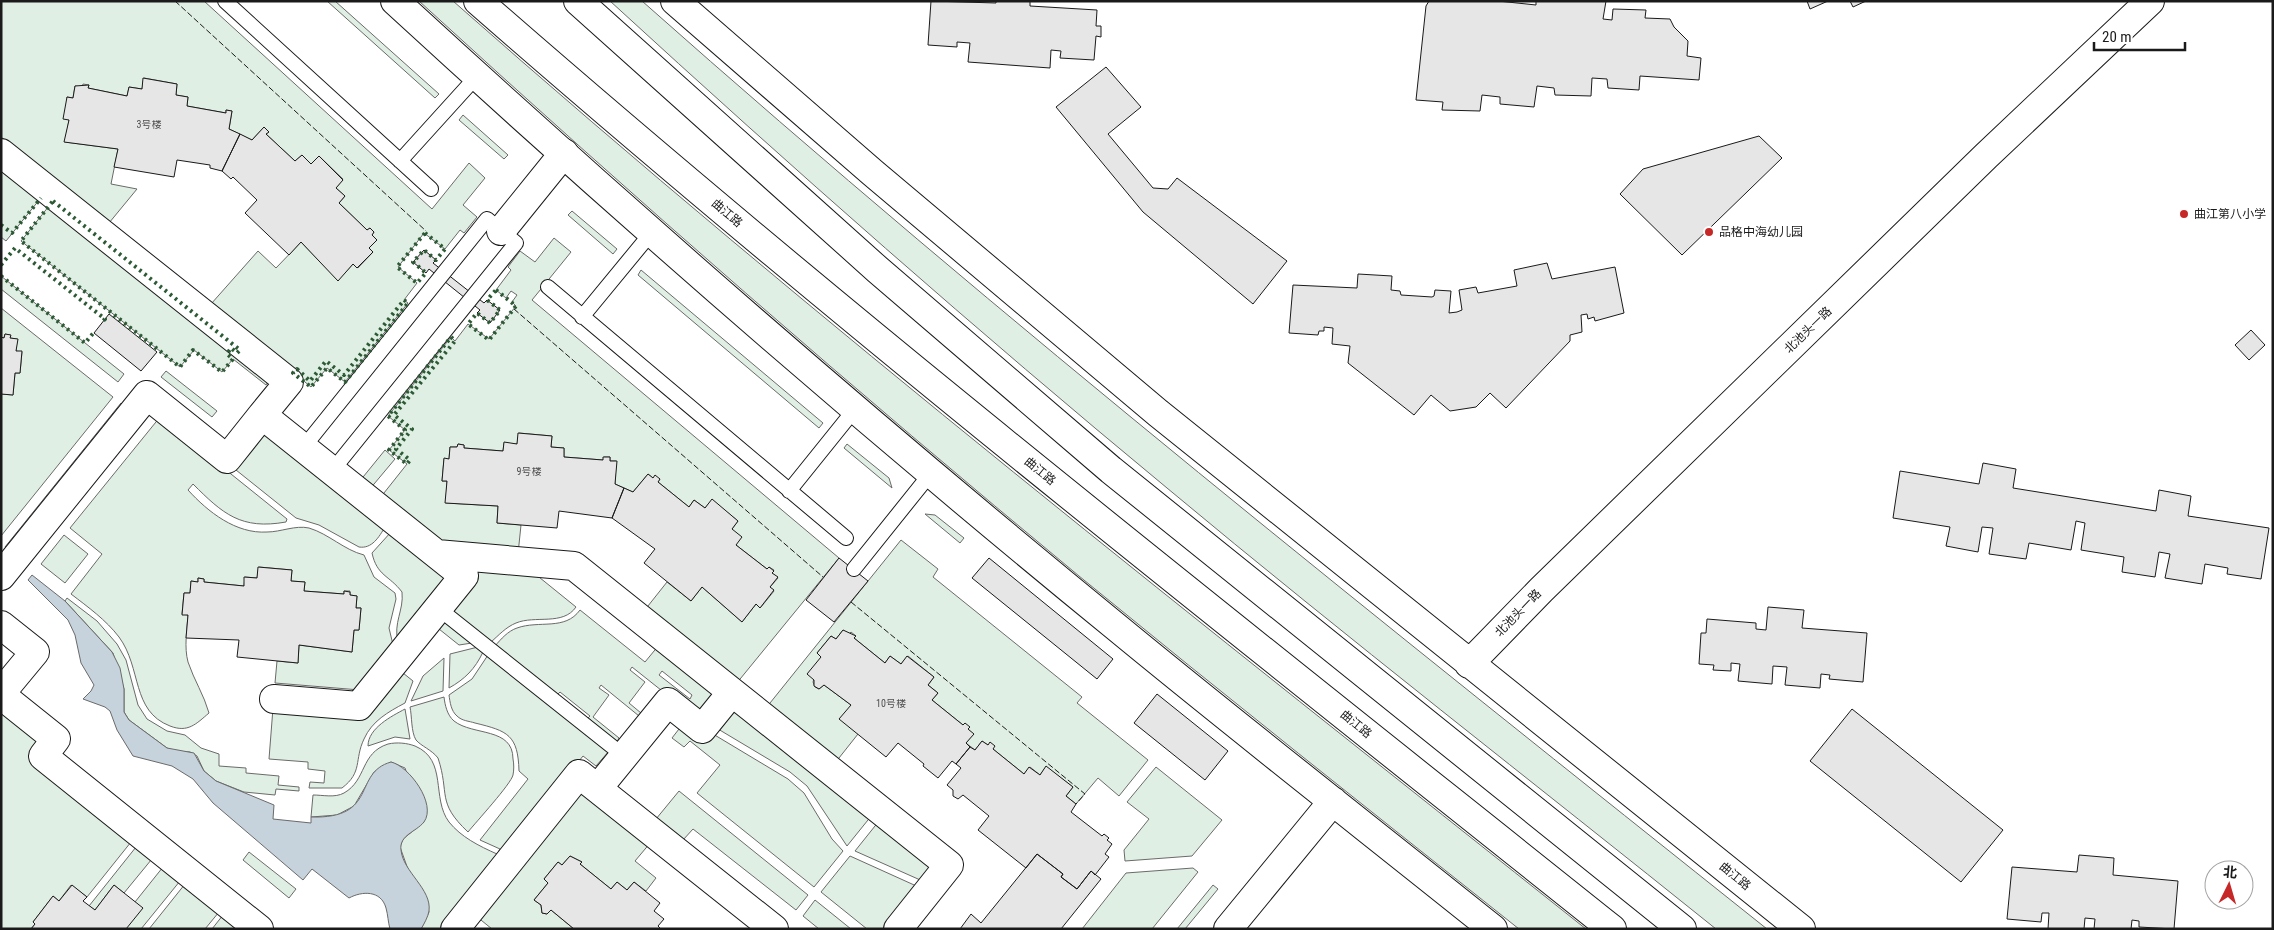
<svg xmlns="http://www.w3.org/2000/svg" width="2274" height="930" font-family="'Roboto Condensed','Noto Sans SC',sans-serif">
<style>
.green{fill:#e0efe3;stroke:#6a6a6a;fill-rule:evenodd}
.water{fill:#c6d2dc;stroke:#6a6a6a}
.building{fill:#e6e6e6;stroke:#1a1a1a}
.lines{fill:none;stroke-linecap:round;stroke-linejoin:round}
.lane-casing{stroke:#1a1a1a;stroke-width:16}
.street-casing{stroke:#1a1a1a;stroke-width:30}
.secondary-casing{stroke:#1a1a1a;stroke-width:30}
.highway-casing{stroke:#1a1a1a;stroke-width:30}
.lane{stroke:#fff;stroke-width:14}
.street{stroke:#fff;stroke-width:28}
.secondary{stroke:#fff;stroke-width:28}
.highway{stroke:#fff;stroke-width:28}
.hedge{stroke:#2b5a34;stroke-width:4;stroke-dasharray:2.5 4;stroke-linecap:butt}
.fence{stroke:#1a1a1a;stroke-width:1;stroke-dasharray:6 2.5;stroke-linecap:butt}
.poi-dot{fill:#c62828;stroke:#fff;stroke-width:2}
.labels{text-anchor:middle;stroke-width:4;stroke-linejoin:round;paint-order:stroke}
.number-label{font-size:10px;fill:#4d4d4d}
.street-label{font-size:12px;fill:#1a1a1a;stroke:#fff}
.poi-label{font-size:12px;fill:#1a1a1a;stroke:#fff;text-anchor:start}
</style>
<rect width="100%" height="100%" fill="#fff"/>
<path class="green" d="M1,1H204L432,209L469,163L485,178L463,205L477,217L464,233L460,230L445,249L424,233L398,267L417,283L404,300L408,303L345,382L327,368L311,387L211,304L258,251L276,268L301,242L338,280L353,264L358,268L373,252L369,248L377,240L372,235L374,232L370,228L367,230L339,203L345,196L336,188L343,179L319,156L311,164L302,155L295,161L266,134L269,132L264,127L252,140L229,129L232,111L226,110V113L187,106L188,97L176,95L177,84L144,78L142,89L129,87L127,96L88,88L89,85L83,84L82,87L75,86L73,98L67,97L69,120L65,142L118,149L111,184L137,189L109,223L1,137Z
M327,1H335L439,94L435,98Z
M419,1H453C819,324 1204,625 1586,929H1519C1372,812 1224,695 1079,576C854,390 634,198 419,1Z
M610,1H642C1006,324 1387,626 1767,929H1716C1533,782 1347,638 1167,488C977,331 792,168 610,1Z
M463,115L508,155L504,159L459,120Z
M1,160L44,194L6,241L1,237Z
M53,201L270,379L266,385L233,359L222,372L194,350L180,367L21,241Z
M572,211L617,249L613,254L568,215Z
M554,238L571,252L532,300L839,558L736,684L644,611L667,582L691,601L702,587L742,622L756,604L761,607L774,591L770,587L778,578L772,573L774,570L769,567L767,569L736,545L732,529L738,521L712,500L705,508L694,500L689,507L658,482L660,479L653,478L648,474L633,492L615,484L616,461H610V457H604L603,460L564,457V448L551,447L552,436L519,433L517,444L504,443L503,451L464,448V445L458,444L457,447H450L449,459H444L442,481H447L446,503L498,506L497,523L521,525L518,554L441,548L380,498L407,464L389,450L405,430L388,416L451,337L455,341L468,324L489,339L516,306L512,302L517,295L511,291L506,298L496,290L511,270L508,267L520,251L535,262Z
M641,270L823,423L819,428L638,275Z
M1,276L124,374L118,382L1,289Z
M1,308L113,397L1,536V394L13,395L15,373H20L22,352L16,351L17,339L10,338V335L5,334L4,338L1,337Z
M166,371L217,411L212,417L161,377Z
M121,403L127,409L12,552L5,547Z
M160,417L287,519L286,522C241,530 223,514 193,484L188,490C208,512 236,534 267,532C281,532 295,525 309,528C329,534 344,550 364,555L374,577L395,593L396,599L389,628L394,649L360,690L275,683L277,661L298,663L299,645L352,652L354,630H359L361,608H356L357,596L350,595V591H344V594L304,591L305,582L291,581L292,570L259,567L257,578L245,577L244,586L204,582V579L198,578V582L191,581L190,593H184L182,614L188,615C187,630 184,647 188,662C194,680 204,695 209,713C196,724 188,733 170,726C131,711 142,668 119,637C106,620 88,607 71,594L102,554L70,528Z
M264,425L385,527C379,537 372,549 359,547L319,525L296,518L231,466Z
M847,444L889,478L892,488L844,448Z
M385,450L395,459L369,490L359,482Z
M925,514L935,515L964,538L960,543Z
M391,532L450,579L398,643C393,622 404,611 402,592C389,575 377,576 372,553Z
M64,535L88,554L65,583L41,564Z
M901,540L938,569L933,577L1082,697L1077,703L1148,760L1119,796L1098,778L1076,804L1066,796L1073,787L1046,767L1040,775L1030,767L1024,774L993,749L990,743L988,745L982,741L975,750L966,743L973,734L968,729L970,727L963,725L932,700L938,693L928,685L934,677L908,656L901,664L890,656L885,663L854,638L856,636L851,632L849,634L843,630L836,639L831,636L817,653L821,657L813,682L815,687L819,689L824,685L851,705L858,734L835,763L766,708Z
M461,563L529,569L576,607C563,626 535,615 516,623C506,627 499,635 491,642L448,608Z
M67,598L97,621L117,644L126,660L138,705L147,719L167,731L185,735L201,748L219,754V766L246,768V773L279,776L278,785L299,787V791L276,789L275,795L244,792L216,781L204,771L197,756L190,752L175,751L167,748L129,720L124,712V689L113,653L65,601Z
M580,610L645,662L659,645L718,692L702,712L676,702L632,667L630,670L645,682L629,703L641,713L639,716L601,685L599,688L609,695L593,717L619,738L617,742L588,718L590,716L560,692L557,695L495,646C501,639 508,631 517,628C539,620 565,631 580,610ZM662,671L692,695L690,699L659,675Z
M440,617L472,643L459,645L434,625Z
M478,647L483,652C475,669 465,679 449,688L450,654Z
M488,655L609,751L596,766L583,756L444,929H421L429,912L424,893L409,872L400,847L403,839L424,822L405,768L391,762L374,772L354,806L337,815L311,817L313,795C323,795 335,798 344,793C367,780 360,753 388,744C397,742 407,743 415,746C448,760 431,798 449,822C461,837 479,846 497,854L500,849L480,840L528,779L519,771C518,735 508,731 475,723C469,721 462,721 457,716C451,711 450,702 449,695L472,679Z
M444,658L443,691L411,701L423,676Z
M398,669L413,681L405,703C388,712 372,721 364,739C354,760 363,772 342,788H309L310,782L324,783L325,771L308,769V762L269,759L273,708L360,716Z
M444,697C445,705 447,715 454,721C473,736 513,727 513,759C514,764 514,770 513,775C511,784 476,822 468,832C436,802 450,794 438,758C432,750 421,746 416,740C411,732 412,716 410,707Z
M732,703L872,815L847,846L807,786L790,772L713,726Z
M405,709L410,739L395,737L368,746C368,728 392,716 405,709Z
M1,711L41,743L135,837L87,897L71,885L59,901L53,896L33,922L35,924L31,929H1Z
M677,716L708,731L788,779L804,793L832,839L843,851L814,887L697,793L720,765L690,741L684,747L672,738L679,729L672,723Z
M1156,767L1222,820L1192,856L1125,861L1124,850L1149,819L1127,802Z
M581,787L651,842L635,861L656,878L646,891L634,882L627,890L617,882L611,889L580,864L582,862L570,856L562,865L558,862L544,879L548,883L534,900L541,905L542,913L547,914L551,910L574,929H492L476,916Z
M679,791L808,895L796,910L693,829L683,840L656,819Z
M879,821L939,868L927,883L855,851Z
M140,842L156,854L124,893L114,885L95,910L89,906Z
M249,852L296,889L289,898L243,860Z
M850,856L923,889L890,929H867L821,892Z
M163,867L180,881L141,929H126L135,902Z
M1193,868L1198,872L1152,929H1082L1126,873Z
M185,884L219,912L205,929H149Z
M1213,885L1218,889L1185,929H1177Z
M815,900L851,929H819L803,916Z
M223,915L239,929H212Z"/>
<path class="water" d="M32,575L65,601L112,652L120,668L124,689V712L129,720L167,748L194,753L204,771L216,781L274,805L273,819L311,823V817C379,819 352,773 391,762C409,766 437,804 424,822C416,832 399,835 401,850C403,872 432,889 429,911C428,917 424,924 421,929H390C388,922 388,915 386,908C381,890 362,891 349,898L312,869L303,880L213,803L193,779L172,766L133,756L117,730L110,711L105,707L83,699L91,691L94,685L81,663L75,635L68,620L28,580Z"/>
<path class="building" d="M931,1L996,3V1H1030V6L1097,10L1096,26H1101V37L1096,36L1094,60L1060,58L1061,51L1051,50L1050,68L968,62L970,43L957,42V47L928,45Z
M1429,1H1498L1536,5V1H1606L1603,19L1612,20L1613,9L1646,10L1645,18L1670,19L1674,27L1688,41L1687,56L1701,58L1699,80L1640,76L1639,90L1608,88L1607,79L1592,78L1591,96L1555,95L1554,88L1537,86L1534,107L1500,104V97L1482,95L1480,111L1442,110L1443,102L1416,100L1426,6Z
M1807,1H1828L1810,9Z
M1850,1H1866L1853,7Z
M1106,67L1141,107L1108,134L1153,188L1168,189L1177,178L1287,261L1253,304L1143,212L1056,107Z
M143,78L177,84L176,95L188,97L187,106L226,113V110L232,111L229,129L240,134L222,171L210,168V165L177,160L174,177L114,167L118,149L64,142L69,120L63,119L67,97L73,98L75,86L89,85L88,88L127,96L129,87L142,89Z
M264,127L269,132L266,134L295,161L302,155L311,164L319,156L343,180L336,188L345,196L339,203L367,230L370,228L374,232L372,235L377,240L369,248L373,252L357,268L353,264L338,281L301,242L289,255L245,213L257,200L233,177L231,179L222,171L240,134L252,140Z
M1759,136L1782,158L1682,255L1620,194L1643,169Z
M424,250L436,260L433,263L484,303L487,300L500,310L490,323L477,313L480,310L429,269L426,273L413,262Z
M1547,263L1552,279L1615,267L1624,313L1595,321L1594,317L1588,319L1587,314L1581,315L1582,332L1570,335V341L1506,408L1490,393L1476,407L1450,411L1431,395L1414,415L1348,363L1350,346L1332,344L1333,328L1324,327V331H1319L1318,335L1289,333L1293,285L1357,288L1358,274L1392,276L1391,290L1400,291L1401,295L1432,297L1434,296L1435,290L1451,291L1449,313L1457,312L1462,310L1459,290L1476,287L1478,293L1517,286L1514,270Z
M109,314L157,352L141,371L94,333Z
M2251,330L2265,345L2249,360L2235,345Z
M5,334L11,335L10,338L18,339L16,351H22L20,373H15L13,395L1,394V337L4,338Z
M518,433L552,436L551,447L564,448V457L603,460V457H610V461H617L615,484L624,488L612,518L559,511L557,528L497,523L498,506L445,503L447,481H442L444,458L449,459L450,447H457L458,444L464,445V448L503,451L504,442L517,444Z
M1983,463L2016,469L2013,488L2156,511L2159,490L2191,496L2188,516L2269,528L2261,579L2227,574L2228,568L2205,564L2202,584L2165,578L2170,554L2159,552L2155,577L2122,572L2124,557L2081,550L2085,523L2076,521L2071,550L2029,543L2026,559L1989,554L1993,528L1982,527L1978,552L1946,546L1950,527L1893,518L1900,471L1979,484Z
M648,474L653,478L655,475L660,479L658,482L689,507L694,500L705,508L712,499L738,521L732,529L742,537L736,545L767,569L769,567L774,571L772,573L778,577L770,587L774,590L760,608L756,604L742,622L702,587L691,601L644,563L655,549L612,518L624,488L633,492Z
M839,558L868,581L834,622L806,600Z
M989,558L1113,659L1097,679L972,578Z
M258,567L292,570L291,581L305,582L304,591L344,594V591L350,592V595L357,596L356,608H361L359,630H354L352,652L299,645L298,663L237,657L239,640L186,638L188,615H182L184,593H190L191,581L198,582V578L204,579V582L244,586V577L257,578Z
M1768,607L1804,610L1802,628L1867,633L1863,682L1829,679L1830,675L1821,674L1820,688L1785,685L1787,667L1773,666L1772,684L1738,681L1740,664L1731,663V671L1713,670L1714,665L1699,664L1701,633H1706L1707,619L1756,623V629L1766,630Z
M843,630L856,636L854,638L885,663L890,656L901,664L907,656L934,677L928,685L938,693L932,700L963,725L965,723L970,727L968,729L974,734L966,743L970,747L956,764L952,761L938,778L923,766L924,764L898,743L886,757L839,719L851,705L824,685L819,689L814,686V680L807,674L821,657L817,653L831,636L836,639Z
M1157,694L1228,751L1205,780L1134,723Z
M1852,709L2003,830L1961,882L1810,761Z
M982,741L988,745L990,742L995,746L993,749L1024,774L1029,767L1040,775L1046,766L1073,787L1066,796L1076,804L1071,812L1102,836L1104,834L1109,838L1107,840L1112,844L1105,854L1109,857L1095,875L1091,871L1077,889L1061,877L1063,874L1037,854L1026,868L978,830L989,816L963,795L958,799L953,796V790L947,785L961,768L956,764L970,747L975,750Z
M1037,854L1063,874L1061,877L1077,889L1091,871L1101,879L1061,929H960L971,914L981,923Z
M2079,855L2114,858L2113,875L2178,881L2174,929L2139,927V921L2132,920L2131,929H2094L2095,919L2085,918L2084,929H2048L2049,913H2042L2041,922L2007,919L2012,867L2077,872Z
M570,856L582,862L580,864L611,889L617,882L627,890L634,882L660,903L654,911L664,919L658,926L661,929H574L551,910L547,914L542,913L541,905L534,900L548,883L544,879L558,862L562,865Z
M72,885L87,897L83,901L95,910L114,885L143,908L126,929H31L35,924L33,922L53,896L59,901Z"/>
<g class="lines">
<defs>
<path id="lane" d="M225,1L431,189
M400,161L477,76
M548,287L846,538
M582,317L652,232
M303,448L487,219L516,243L332,471
M789,491L855,409
M854,569L931,473
M438,608L624,756"/>
<path id="street" d="M1,153L289,382L262,415
M501,231L564,153
M437,554L574,566L732,692
M1,576L147,395L227,459L262,415L464,576L359,706L274,699
M1,625L35,652L1,693
M1,695L56,739L43,756L259,929
M598,788L668,702L702,729L732,692L949,865L898,929
M455,929L579,774L774,929"/>
<path id="secondary" d="M395,1C629,216 869,425 1115,626C1240,729 1367,828 1493,929
M675,1L873,173L1158,413L1801,929
M1469,664L1541,590L1986,156L2150,1
M1228,929L1333,801"/>
<path id="highway" d="M478,1C846,323 1230,624 1612,929
M578,1L878,270L1111,470L1682,929"/>
</defs>
<use href="#lane" class="lane-casing"/>
<use href="#street" class="street-casing"/>
<use href="#secondary" class="secondary-casing"/>
<use href="#highway" class="highway-casing"/>
<use href="#lane" class="lane"/>
<use href="#street" class="street"/>
<use href="#secondary" class="secondary"/>
<use href="#highway" class="highway"/>
<path class="hedge" d="M53,201L240,350L237,353L231,348L227,354L233,359L222,372L193,350L180,367L21,241Z
M1,225L12,233L41,198
M425,233L445,249L436,260L424,250L413,262L426,273L417,283L397,267Z
M1,265L15,248L105,319L102,322
M1,276L85,343L95,331
M496,290L516,306L489,340L468,324L477,313L490,323L500,310L487,300Z
M404,300L408,303L345,382L327,368L311,387L293,373L297,369L310,381L326,361L344,375Z
M451,337L455,341L394,415L412,429L396,449L410,460L407,464L389,450L405,430L388,416Z"/>
<path class="fence" d="M175,1L426,231
M514,309L823,577
M851,602L1085,794L1076,804"/>
</g>
<g class="poi-dot">
<circle cx="2184" cy="214" r="5"/>
<circle cx="1709" cy="232" r="5"/>
</g>
<g class="labels">
<g class="number-label">
<text x="149" y="128">3号楼</text>
<text x="529" y="475">9号楼</text>
<text x="891" y="707">10号楼</text>
</g>
<g class="street-label">
<text transform="translate(727 213) rotate(40)" y="4">曲江路</text>
<text transform="translate(1808 330) rotate(-44)" y="4">北池头一路</text>
<text transform="translate(1040 471) rotate(39)" y="4">曲江路</text>
<text transform="translate(1518 613) rotate(-46)" y="4">北池头一路</text>
<text transform="translate(1356 724) rotate(39)" y="4">曲江路</text>
<text transform="translate(1735 876) rotate(39)" y="4">曲江路</text>
</g>
<g class="poi-label">
<text x="2194" y="218">曲江第八小学</text>
<text x="1719" y="236">品格中海幼儿园</text>
</g>
</g>
<rect width="2274" height="930" fill="none" stroke="#1a1a1a" stroke-width="5"/>
<g transform="translate(2229 885) rotate(5)"><circle r="24" fill="#ffffff" stroke="#a3a3a3"/>
<path d="M0-4L9 19L0 12L-9 19Z" fill="#c62828"/>
<text y="-8" font-size="14" font-weight="bold" text-anchor="middle" fill="#1a1a1a">北</text>
</g>
<path d="M2094 42v8h91v-8" fill="none" stroke="#1a1a1a" stroke-width="2.5"/>
<text x="2102" y="42" font-size="15" fill="#1a1a1a" stroke="#ffffff" stroke-width="4" paint-order="stroke">20 m</text>
</svg>
